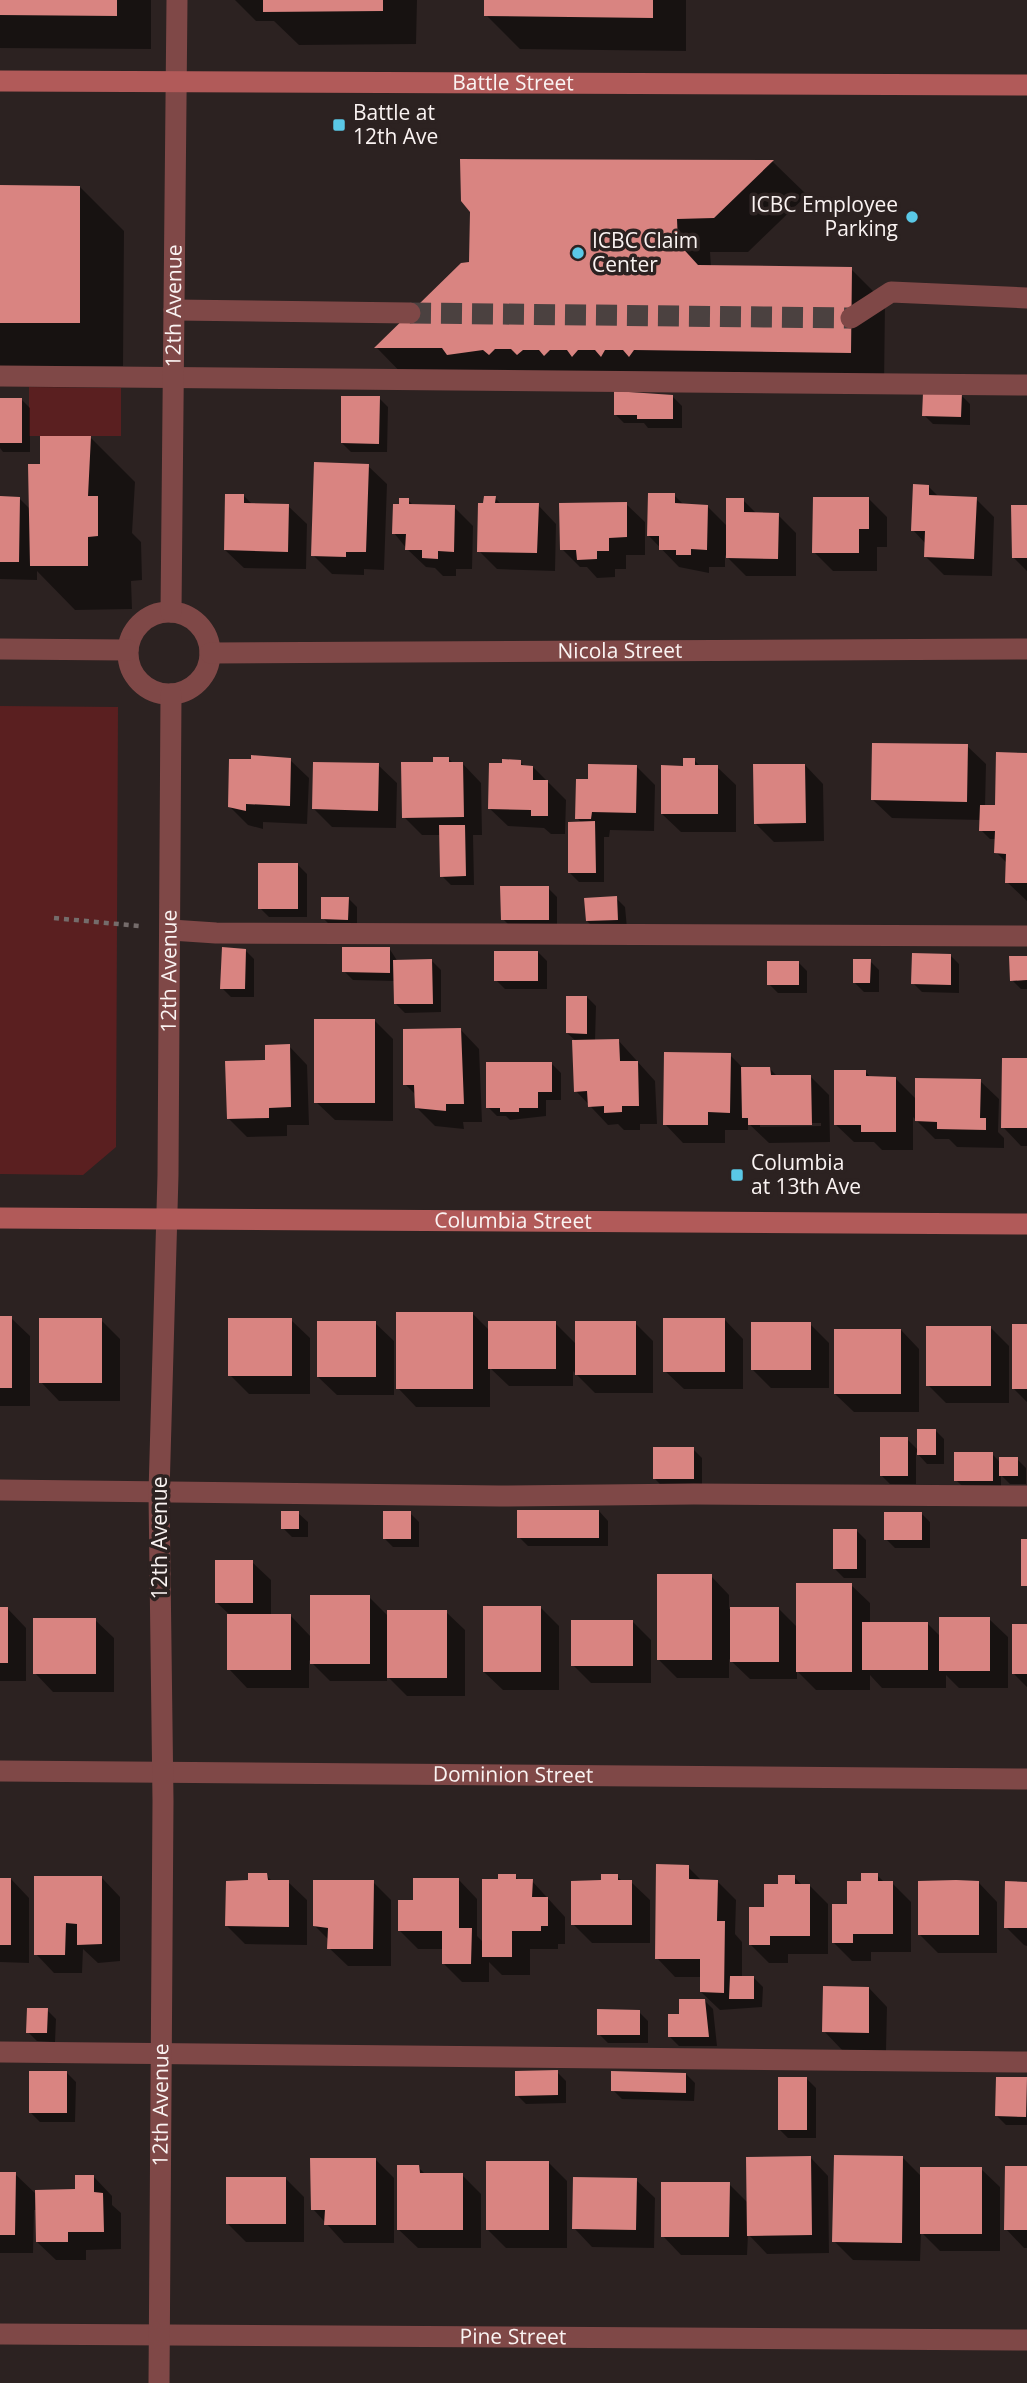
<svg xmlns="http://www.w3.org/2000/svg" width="1027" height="2383" font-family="'Open Sans',sans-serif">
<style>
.green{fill:#5a1f20}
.shadow{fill:#0007;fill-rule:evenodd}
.building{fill:#d98481}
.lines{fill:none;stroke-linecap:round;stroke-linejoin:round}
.street-tunnel{stroke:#4b4140;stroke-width:21;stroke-dasharray:21 10;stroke-linecap:butt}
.path{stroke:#756c6b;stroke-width:4.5;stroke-dasharray:5 5;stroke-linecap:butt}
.lane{stroke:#7f4847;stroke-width:21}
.street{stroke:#7f4847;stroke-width:21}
.secondary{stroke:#b15a59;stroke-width:21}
.poi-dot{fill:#5ac8e6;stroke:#2c2221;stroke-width:2.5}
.labels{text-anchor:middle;stroke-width:7;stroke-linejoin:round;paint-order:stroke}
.street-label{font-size:21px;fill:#faf3f2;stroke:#2c2221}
.poi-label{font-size:21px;fill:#faf3f2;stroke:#2c2221;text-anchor:start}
</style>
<rect width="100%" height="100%" fill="#2c2221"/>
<path class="green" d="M29,387L121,388V436H29Z
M0,706L118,707L116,1147L83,1175L0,1174Z"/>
<path class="shadow" d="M0,0H151V49L0,48Z
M235,0H417L416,44L299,45L274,21H256Z
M486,0H686V51L520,49L486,15Z
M462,161L773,162L807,195L748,252H710L711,267L851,269L885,303L884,386L410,382L377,348L462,264H470L472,212Z
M0,187H80L124,231L123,366H0Z
M961,395L970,404V425L933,424L924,415Z
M673,397L682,406V428H648L644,423H624L615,414Z
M379,398L388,407L387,452H351L342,443Z
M0,399H21L30,408V452H3L0,448Z
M90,437L135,482L132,533L141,542L142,580L131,581L132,609L75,610L37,571V580L0,579V498L20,499L31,510L42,466Z
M368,466L387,484L384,570L364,569V575L332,574L313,555Z
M929,487L939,497L976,499L994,517L992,576L944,575L926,557V544L913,530Z
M674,495L685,506H707L728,527L743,500L757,514L778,515L796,533V576H746L725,555V567H709V573L679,567L648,535Z
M244,496L253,505L288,506L307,524L306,569L244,568L225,550Z
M495,498L502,505H538L556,524L555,571L497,569L479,551L485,505Z
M869,499L887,517V547H877V571H833L814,552Z
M408,500L414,506L454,507L473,526L472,569H456V576H443L435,568L426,567L407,549L394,533L401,506Z
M626,504L645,522V555H626V569H615V577L597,578L587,567H580L562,549Z
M1027,506V571L1013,557Z
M967,746L986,764L985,807H994L1027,754V901L1007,882L1008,864L996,852V839H990L981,830V820L892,818L873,800Z
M449,759L454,764H463L481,783L482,835H473L474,885H451L442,876L441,835H422L404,817L435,764Z
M290,760L309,778L307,824L263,822V829L248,825L229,806Z
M694,760L701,767H717L736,785V832H681L662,814L684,767Z
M520,762L526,767H533L566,800L565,834H551L544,828L508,826L489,808Z
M378,765L397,783L396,828L332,827L314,809Z
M805,765L823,784L824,841L774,842L755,823Z
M637,767L655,785L654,831L610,830L609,837H604V882H579L570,873L582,823L577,818L590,781Z
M298,865L307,874V917H269L260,908Z
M548,888L557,897V928H512L503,919Z
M348,898L357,907V928L332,927L323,918Z
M616,898L625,907L627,928L596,930L587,921Z
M389,948L398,962L432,961L441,970V1012L405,1013L396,1004L395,981L353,980L344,971Z
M245,950L254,959V997H231L222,988Z
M538,952L547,961V989H505L496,980Z
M950,955L959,964V993L922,992L913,983Z
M1027,957V989H1021L1012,980Z
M870,961L879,970V992H864L855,983Z
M798,962L807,971V993H778L769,984Z
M587,997L596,1006L595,1041L618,1040L655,1081L657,1124H640V1130H624L618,1124L608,1125L576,1091L577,1042L567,1033Z
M375,1021L393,1039V1121L335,1120L316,1102Z
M461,1030L479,1049L482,1122H463L464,1129L435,1126L416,1107V1095L405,1084Z
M289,1046L307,1065L309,1125H287V1136L247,1137L228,1118L267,1062Z
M730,1055L744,1069H770L778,1077L810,1076L829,1095L830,1142L769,1143L748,1123V1130H725V1143H683L665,1124ZM760,1123H821V1126L760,1127Z
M1027,1060V1146H1021L1003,1127Z
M552,1064L561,1073V1100H546V1116L510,1120L506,1116H497L488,1107Z
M866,1072L871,1078H895L917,1100L980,1081L999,1099L998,1132L1004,1138V1148L957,1147L949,1139H935L913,1117V1150H882L874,1142H854L835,1124Z
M472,1313L490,1331L555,1323L577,1345L635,1323L653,1341V1393H595L573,1371V1386H509L490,1368V1407H416L398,1388Z
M0,1318H11L30,1336V1406H0Z
M101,1320L120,1339V1401H59L41,1382Z
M291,1320L310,1338V1394H249L230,1375Z
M725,1320L743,1339V1389H684L665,1371Z
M375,1323L394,1341V1395H337L318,1377Z
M810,1324L829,1343V1388H771L753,1370Z
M1027,1326V1402L1013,1388Z
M991,1328L1009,1346V1403H946L928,1385Z
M901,1330L919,1349V1412H854L835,1394Z
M935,1430L944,1439V1464H927L916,1452V1484H890L881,1475L907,1439L918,1450Z
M693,1449L702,1458V1487H663L654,1478Z
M992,1454L1001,1463L1017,1459L1026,1468V1484H1010L1001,1475V1489H965L956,1480Z
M599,1511L608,1521V1546H528L519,1537Z
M298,1513L308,1522V1537H292L283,1528Z
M410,1513L419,1522V1547H393L384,1538Z
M921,1513L930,1522V1548H895L886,1539Z
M857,1531L866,1540V1578H844L835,1569Z
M252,1562L271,1580V1615H290L311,1637L369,1597L389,1617L446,1612L465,1630V1696H407L387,1676V1681H330L309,1660V1688H247L229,1669V1614L217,1603Z
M711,1576L729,1595V1609H779L798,1628L851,1585L870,1603V1624H928L941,1637L989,1619L1008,1637V1688H959L946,1675V1688H882L870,1675V1690H816L797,1671V1679H750L729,1659V1678H677L658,1659Z
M541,1608L559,1626V1690H503L484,1672Z
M0,1609H8L26,1628V1681H0Z
M95,1620L114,1638V1692H53L35,1673Z
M633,1622L651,1640V1683H591L573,1665Z
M1027,1625V1687L1014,1674Z
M688,1867L702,1881H717L736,1900L735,1934L742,1942V1978H754L763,1987L762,2007L720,2010L701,1992L702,1977H675L657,1958Z
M266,1875L273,1882H288L307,1900V1945L245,1944L227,1926L250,1881Z
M877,1875L885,1883H892L911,1902V1952H871V1961H852L833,1942L849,1906L863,1883Z
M515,1876L520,1881H532L565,1917V1944H558V1949H530V1975H502L489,1962V1982H462L444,1964V1949H418L400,1931L414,1902L459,1880L477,1899V1936L484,1943L500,1881Z
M617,1876L623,1882H631L650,1900V1943H592L573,1924L603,1882Z
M794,1877L803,1886H810L828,1904V1954H788V1963H769L750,1944L780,1886Z
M0,1878L11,1879L29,1898V1963L0,1962Z
M102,1878L120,1897V1961L98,1963L83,1949L82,1973H54L36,1954Z
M373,1882L391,1900V1966H348L329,1948V1940L315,1926Z
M979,1883L997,1902V1953H938L920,1935Z
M1027,1883V1946L1024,1945L1006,1927Z
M869,1988L887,2007L886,2051L842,2050L824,2031Z
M704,2000L713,2009L717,2046H679L670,2037L681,2016Z
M47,2010L56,2019L55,2042L37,2041L28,2032Z
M639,2012L648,2021V2043H608L599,2034Z
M557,2072L566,2081V2103L526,2104L517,2095Z
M67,2073L76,2082L75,2122H40L31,2113Z
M686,2074L695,2083L694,2101L622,2099L613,2090Z
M807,2079L816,2088V2138H788L779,2129Z
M1026,2079L1027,2125H1006L997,2116Z
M810,2157L828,2176L829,2253L767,2254L748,2234L747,2255H681L663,2236L729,2184L748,2203Z
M903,2158L922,2177L981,2169L1000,2187V2251H940L921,2232L920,2261L853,2260L834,2241Z
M375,2159L394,2178V2243H344L313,2209Z
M548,2162L567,2181V2248H506L487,2229Z
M418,2167L426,2175H462L481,2194V2248H418L399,2230Z
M1027,2168V2248H1024L1006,2229Z
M0,2174H15L37,2195L77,2190L94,2177L112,2196V2205L121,2213V2249L86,2250V2260H56L37,2242V2210H34L33,2253H0Z
M286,2179L304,2197V2242H246L227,2223Z
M636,2180L655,2198L654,2248L592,2247L574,2228Z"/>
<path class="building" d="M0,0H117V16L0,15Z
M263,0H383V11L263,12Z
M484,0H653V18L484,16Z
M460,159L774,160L714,218L677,219L678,243L698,265L852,267L851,353L634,350L629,357L623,350H605L601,357L595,350H578L572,357L567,350H550L544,356L539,350H523L517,355L511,349H495L489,355L483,350L447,355L442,348H374L461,263L469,262L470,212L461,201Z
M0,185L80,186V323H0Z
M614,391L673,395V419H637V415H614Z
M923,393H962L961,417L922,416Z
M341,396H380L379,444L341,443Z
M0,398H22V443H0Z
M40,436H91L88,496H98V536L88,537V566H30L28,464H40Z
M314,462L369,464L366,552H346V557L311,556Z
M913,484L929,485V495L977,497L974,559L924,557L925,531H911Z
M648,493H675V503L708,505L707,550L691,549V555H676V550H659V536H647Z
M225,494H244V503L289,504L288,552L224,550Z
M0,496L20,497L19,562H0Z
M484,496H496L495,503H539L537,553L477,552L478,503H483Z
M813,497H869V529H859V553H812Z
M399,498H409V504L455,505L454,552L438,551V559L422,558V550H405L406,534H392L393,504H399Z
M726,498H744V512L779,513L778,559L726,558Z
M627,502V537L609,538V551H597V559L577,560L576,550H560L559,503Z
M1011,505H1027V558H1012Z
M872,743L968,744L967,802L871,800Z
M996,752L1027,753V883H1005L1006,854L994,853L995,831H979L980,805H995Z
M251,755L291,758L290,806L246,804V811L228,807L229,759H251Z
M433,757H449V762H463L464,817L402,818L401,762H433Z
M683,758H695V765H718V814H661V765L683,766Z
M502,759L521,760V765L533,766V780H548V816H531V810L488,809L489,763H502Z
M313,762L379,763L378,811L312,809Z
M588,764L637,765L636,813L592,812L591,819H575L576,779H588Z
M753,764H805L806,823L754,824Z
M595,821L596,873H568V822Z
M439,825H465L466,876L440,877Z
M258,863H298V909H258Z
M500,886H549V920H501Z
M617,896L618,920L586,921L584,898Z
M321,897H349L348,920L321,919Z
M222,947L246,949L245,989H220Z
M342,947H390V973L342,972Z
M494,951H538V981H494Z
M912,953L951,954V985L911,984Z
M1009,956H1027V980L1010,981Z
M432,959L433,1004H394L393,960Z
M853,959H871L870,983H853Z
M767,961H799V985H767Z
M566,996H587V1034L566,1033Z
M314,1019H375V1103H314Z
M461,1028L464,1104H446V1111L415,1108L414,1085H403V1029Z
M619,1039L620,1061H638L639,1106H622V1112L604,1113V1106L588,1107L587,1091L574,1092L572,1040Z
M290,1044L291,1107L269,1108V1118L227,1119L225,1061L265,1060V1045Z
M664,1052L731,1053L730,1113L708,1112V1125H663Z
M1002,1058H1027V1128H1001Z
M486,1062H552V1092H538V1108H519V1112H500V1108H486Z
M741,1067H770L771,1075H811L812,1125H748V1118H742Z
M834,1070H866V1076L896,1077V1132H861V1125H834Z
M915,1078L981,1079L980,1118H986V1130L937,1129V1122L915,1121Z
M396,1312H473V1389H396Z
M0,1316H12V1388H0Z
M39,1318H102V1383H39Z
M228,1318H292V1376H228Z
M663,1318H725V1372H663Z
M317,1321H376V1377H317Z
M488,1321H556V1369H488Z
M575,1321H636V1375H575Z
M751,1322H811V1370H751Z
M1012,1324H1027V1389H1012Z
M926,1326H991V1386H926Z
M834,1329H901V1394H834Z
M917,1429H936V1455H917Z
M880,1437H908V1476H880Z
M653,1447H694V1479H653Z
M954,1452H993V1481H954Z
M999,1457H1018V1476H999Z
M517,1510H599V1538H517Z
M281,1511H299V1529H281Z
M383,1511H411V1539H383Z
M884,1512H922V1540H884Z
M833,1529H857V1569H833Z
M1021,1539H1027V1586H1021Z
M215,1560H253V1603H215Z
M657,1574H712V1660H657Z
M796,1583H852V1672H796Z
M310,1595H370V1664H310Z
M483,1606H541V1672H483Z
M0,1607H8V1663H0Z
M730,1607H779V1662H730Z
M387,1610H447V1678H387Z
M227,1614H291V1670H227Z
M939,1617H990V1671H939Z
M33,1618H96V1674H33Z
M571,1620H633V1666H571Z
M862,1622H928V1670H862Z
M1012,1624H1027V1674H1012Z
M656,1864L689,1865V1879L718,1880L717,1921H725L724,1993L700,1992V1959H655Z
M248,1873H267L268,1880H289V1927L225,1926L226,1881L248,1880Z
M861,1873H878V1881H893V1934H853V1943H832V1904H847V1881H861Z
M498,1874H516V1879H533L532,1897H548V1926H541V1931H512V1957H482V1879H498Z
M601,1874H618V1880H632V1925H571V1881L601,1880Z
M778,1875H795V1884H810V1936H770V1945H749V1907H764V1884H778Z
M34,1876H102V1944L77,1945V1924L66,1923L65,1955H34Z
M0,1878H11V1945H0Z
M413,1878H459V1928H472L471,1964H442V1931H398V1900H413Z
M313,1880H374L373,1949H327L328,1928L313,1926Z
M956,1880L979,1881V1935H918V1881Z
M1005,1881L1027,1882V1928H1004Z
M730,1976H754V1999H729Z
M823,1986L869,1987V2033L822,2032Z
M679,1999H705L709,2037H668V2014H679Z
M27,2008H48L47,2033H26Z
M597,2009L640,2010V2035H597Z
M558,2070V2095L515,2096V2071Z
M29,2071H67V2113H29Z
M611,2071L686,2073V2093L611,2091Z
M778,2077H807V2130H778Z
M996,2077H1027L1026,2117L995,2116Z
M834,2155L903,2156L902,2243L832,2242Z
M811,2156L812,2235L747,2236L746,2157Z
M310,2158H376V2225H324L325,2210H311Z
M486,2161H549V2230H486Z
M397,2165H419L420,2173H463V2230H397Z
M1005,2166H1027V2230H1004Z
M920,2167H982V2234H920Z
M0,2172H16L15,2235H0Z
M75,2175H94V2192L103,2193L104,2232H68V2242H36L35,2190L75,2189Z
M226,2177H286V2224H226Z
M573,2177L637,2178L636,2230L572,2229Z
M661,2182H730L729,2237H661Z"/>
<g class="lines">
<path class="street-tunnel" d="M410,313L851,318"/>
<path class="path" d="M54,918L139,926"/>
<path class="lane" d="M174,310L410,313
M851,318L891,292L1027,298
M0,376L1027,385
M171,930L216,933L1027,936
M0,1490L500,1496L694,1494L1027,1496
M0,2052L1027,2062"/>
<g class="street">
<circle cx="169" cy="653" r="41"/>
<path id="s1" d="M171,612L177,0"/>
<path d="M0,649L128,650"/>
<path id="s2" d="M210,653L1027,649"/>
<path id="s3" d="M0,1771L1027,1779"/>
<path id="s4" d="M0,2334L1027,2340"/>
<path id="s5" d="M159,2383L163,1801L159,1493L168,1175L171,694"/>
</g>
<g class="secondary">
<path id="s6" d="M0,81L1027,85"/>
<path id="s7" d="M0,1218L1027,1224"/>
</g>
</g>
<g class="poi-dot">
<rect x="332" y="118" width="14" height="14" rx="3.5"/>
<circle cx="912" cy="217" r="7"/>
<circle cx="578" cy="253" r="7"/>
<rect x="730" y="1168" width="14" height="14" rx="3.5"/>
</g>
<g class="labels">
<g class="street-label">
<text dy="7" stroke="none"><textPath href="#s6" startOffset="513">Battle Street</textPath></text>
<text dy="7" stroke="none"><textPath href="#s1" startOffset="306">12th Avenue</textPath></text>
<text dy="7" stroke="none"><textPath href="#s2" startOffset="410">Nicola Street</textPath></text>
<text dy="7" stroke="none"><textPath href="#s5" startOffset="1412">12th Avenue</textPath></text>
<text dy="7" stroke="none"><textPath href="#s7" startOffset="513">Columbia Street</textPath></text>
<text transform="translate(160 1538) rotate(-90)" y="7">12th Avenue</text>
<text dy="7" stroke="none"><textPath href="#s3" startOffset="513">Dominion Street</textPath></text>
<text dy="7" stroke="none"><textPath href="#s5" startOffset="278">12th Avenue</textPath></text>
<text dy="7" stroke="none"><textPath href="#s4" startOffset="513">Pine Street</textPath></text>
</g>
<g class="poi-label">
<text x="353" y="120">Battle at<tspan x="353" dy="24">12th Ave</tspan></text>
<text x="898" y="212" text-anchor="end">ICBC Employee<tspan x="898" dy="24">Parking</tspan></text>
<text x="592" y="248">ICBC Claim<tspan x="592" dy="24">Center</tspan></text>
<text x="751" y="1170">Columbia<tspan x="751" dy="24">at 13th Ave</tspan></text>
</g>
</g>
</svg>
